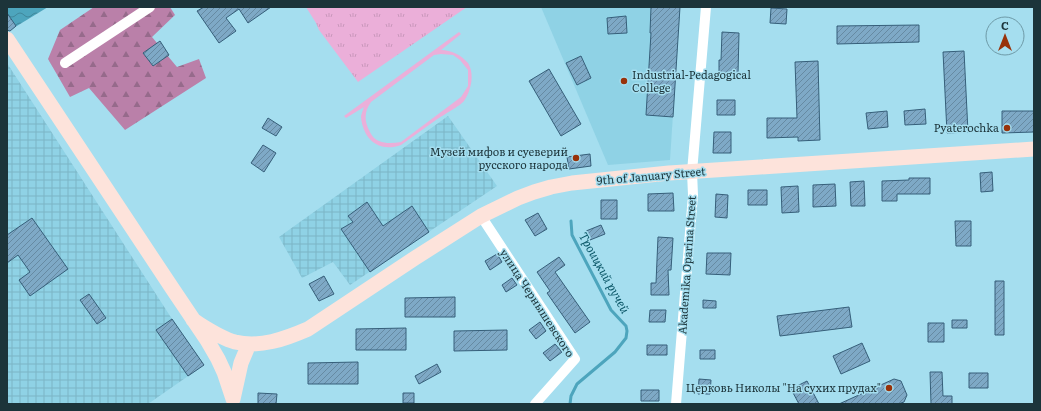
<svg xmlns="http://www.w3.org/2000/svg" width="1041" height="411" font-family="Literata,serif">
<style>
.built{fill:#8fd2e5}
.industrial{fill:url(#industrial-grid)}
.forest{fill:url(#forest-firs)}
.park{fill:url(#park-tufts)}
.pitch{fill:#ebafd9;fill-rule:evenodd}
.water{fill:url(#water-waves)}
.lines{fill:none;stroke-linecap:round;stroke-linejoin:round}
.stream{stroke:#4da5bd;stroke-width:3}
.building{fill:url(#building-hatch);stroke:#365f7a}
.street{stroke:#fff;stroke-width:10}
.secondary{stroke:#fde3db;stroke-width:15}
.poi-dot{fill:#98320a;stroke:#a5deef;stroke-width:1.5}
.labels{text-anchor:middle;stroke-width:3;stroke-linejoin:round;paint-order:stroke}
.poi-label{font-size:11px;fill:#1c343a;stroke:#a5deef;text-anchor:end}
.street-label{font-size:11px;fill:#1c343a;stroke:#a5deef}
.water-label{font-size:12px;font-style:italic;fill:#0b5768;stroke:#a5deef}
</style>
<defs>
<pattern id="industrial-grid" width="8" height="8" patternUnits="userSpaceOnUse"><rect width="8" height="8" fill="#8fd2e5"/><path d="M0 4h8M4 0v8" fill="none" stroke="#7bb5c5"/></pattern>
<pattern id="forest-firs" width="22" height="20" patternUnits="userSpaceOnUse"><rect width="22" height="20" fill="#ba80a9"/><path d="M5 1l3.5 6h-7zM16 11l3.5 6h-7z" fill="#966a8b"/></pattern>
<pattern id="park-tufts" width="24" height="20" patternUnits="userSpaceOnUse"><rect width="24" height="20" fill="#ebafd9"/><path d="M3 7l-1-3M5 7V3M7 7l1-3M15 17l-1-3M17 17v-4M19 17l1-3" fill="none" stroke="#c997bb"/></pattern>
<pattern id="water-waves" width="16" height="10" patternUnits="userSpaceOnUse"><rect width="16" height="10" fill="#4da5bd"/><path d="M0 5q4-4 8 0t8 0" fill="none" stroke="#3f879b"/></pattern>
<pattern id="building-hatch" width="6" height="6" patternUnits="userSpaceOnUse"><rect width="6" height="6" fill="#7ea9c6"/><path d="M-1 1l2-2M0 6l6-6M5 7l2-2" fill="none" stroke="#668aa2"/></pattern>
</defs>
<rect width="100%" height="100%" fill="#a5deef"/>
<path class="built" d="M541,7H680L670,160L608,165Z"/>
<path class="industrial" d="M7,63L172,319L204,365L148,404H7Z
M448,116L497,186L350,285L333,262L302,278L279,237Z"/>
<path class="forest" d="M94,7H170L175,15L152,37L177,67L199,59L206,78L125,130L89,88L70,97L48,59L60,30Z"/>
<path class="park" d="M306,7H467L358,82L319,30L316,23Z"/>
<path class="pitch" d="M459,32L461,34L441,50C451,50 461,55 468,63C475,74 471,91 464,101C460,106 443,115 436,120C424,128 413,137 401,145C387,150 374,147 366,134C363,128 361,122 361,116C362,113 363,109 364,107L346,118L344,116ZM441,54L453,55L460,60L468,70V86L461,97L401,142C394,143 386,144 379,141C374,139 372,136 370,132C364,121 364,112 371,102L434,55Z"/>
<path class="water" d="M7,7H48L7,32Z"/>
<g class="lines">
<path class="stream" d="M570,404L571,396L577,384L615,352L626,338L627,331L626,326L611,310L572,235L571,221"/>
</g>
<path class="building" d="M204,7H271L248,23L239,9L226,18L236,31L219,43L197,11Z
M651,7H680L673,117L646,115L651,33H650Z
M771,8L787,9L786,24L770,23Z
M7,13L16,26L10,31L7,30Z
M626,16L627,33L608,34L607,18Z
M919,25V42L837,44V26Z
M722,32L739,33L738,74H719V60H721Z
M160,41L169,55L153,66L143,53Z
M964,51L968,132L947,133L943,52Z
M581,56L591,78L577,85L566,63Z
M818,61L820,140L798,141V137L767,138V118H797L795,62Z
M549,69L581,124L561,136L529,81Z
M717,100H735V115H717Z
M925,109L926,124L905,125L904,111Z
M887,111L888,127L868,129L866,113Z
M1002,111H1034V132L1002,133Z
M268,118L282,127L276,136L262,128Z
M714,132H731V153H713Z
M263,145L276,153L264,172L251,163Z
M590,154L591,166L569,169L567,157Z
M992,172L993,191L981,192L980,173Z
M909,178H930V194H897V201H882V181L909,180Z
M864,181L865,206H851L850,182Z
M835,184L836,206L813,207V185Z
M798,186L799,212L782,213L781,187Z
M748,190H767V205H748Z
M673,193L674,211H648V194Z
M716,194L728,195L727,218L715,217Z
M601,200H617V219H601Z
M367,202L383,226L412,206L429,232L370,272L341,229L353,222L348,216Z
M538,213L547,229L535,236L525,220Z
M32,218L68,269L30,296L19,280L30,272L18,255L7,263V235Z
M955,221H971V246H956Z
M601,225L605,234L590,240L586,231Z
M658,237L673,238L671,270H668L669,295H651V283H656Z
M707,253H731L730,275L706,274Z
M497,254L502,262L490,270L485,261Z
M559,257L565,265L555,272L590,322L575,333L547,293L550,291L537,272Z
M324,276L334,294L319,301L309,284Z
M512,278L517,285L506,292L502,285Z
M995,281H1004V335H995Z
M89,294L106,318L97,324L80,300Z
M455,297V317H405V298Z
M703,300L716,301V308H703Z
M849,307L852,327L780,336L777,316Z
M650,310H666L665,322H649Z
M172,319L204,365L188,376L156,330Z
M952,320H967V328H952Z
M540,322L546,331L536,339L529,330Z
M928,323H944V342H928Z
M406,328V350H356V329Z
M507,330V350L454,351V331Z
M862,343L870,361L841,374L833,356Z
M555,344L562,352L550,361L543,353Z
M647,345H667V355H647Z
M700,350H715V359H700Z
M358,362V384H308V363Z
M437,364L441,372L419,384L415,376Z
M930,372H942L943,396H952V404H931Z
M969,373H988V388H969Z
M699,379L711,380L710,394H698Z
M894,379L901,381L907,395L904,402L898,404H839Z
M807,381L819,404H799L791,389Z
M641,390H659V401H641Z
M258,393L277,394L276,404H258Z
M403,393H414V403H403Z"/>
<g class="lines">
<path class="street" d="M65,63L150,7
M481,216L575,359L535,404
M676,404L693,195L692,172L706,7"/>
<path class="secondary" d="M7,39L172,288L207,340L218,359L224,372L233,399
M193,320C206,328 220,338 235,342C260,348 285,339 308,329L415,258L481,216L518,198L534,192L551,187L572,183L669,173L1034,149
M233,399L241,363L249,344"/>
</g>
<g class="poi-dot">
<circle cx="624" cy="81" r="4"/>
<circle cx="1007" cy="128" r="4"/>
<circle cx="576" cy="158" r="4"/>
<circle cx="889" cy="388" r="4"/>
</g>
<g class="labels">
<g class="poi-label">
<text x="632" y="79" text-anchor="start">Industrial-Pedagogical<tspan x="632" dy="13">College</tspan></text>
<text x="999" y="132">Pyaterochka</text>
<text x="568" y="156">Музей мифов и суеверий<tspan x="568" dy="13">русского народа</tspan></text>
<text x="881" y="392">Церковь Николы "На сухих прудах"</text>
</g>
<g class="street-label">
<text transform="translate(651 176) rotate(-5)" y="4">9th of January Street</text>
<text transform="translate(687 265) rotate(-86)" y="4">Akademika Oparina Street</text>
<text transform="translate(537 303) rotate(57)" y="4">улица Чернышевского</text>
</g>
<g class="water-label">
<text transform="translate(604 273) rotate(61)" y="4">Троицкий ручей</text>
</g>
</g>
<rect width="1041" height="411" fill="none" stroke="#1c343a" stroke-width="16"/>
<g transform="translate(1005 36)"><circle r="19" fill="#a5deef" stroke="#6e9aa7"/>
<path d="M0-3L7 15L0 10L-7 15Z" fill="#98320a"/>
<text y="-6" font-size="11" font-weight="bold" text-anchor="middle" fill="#1c343a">С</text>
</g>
</svg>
